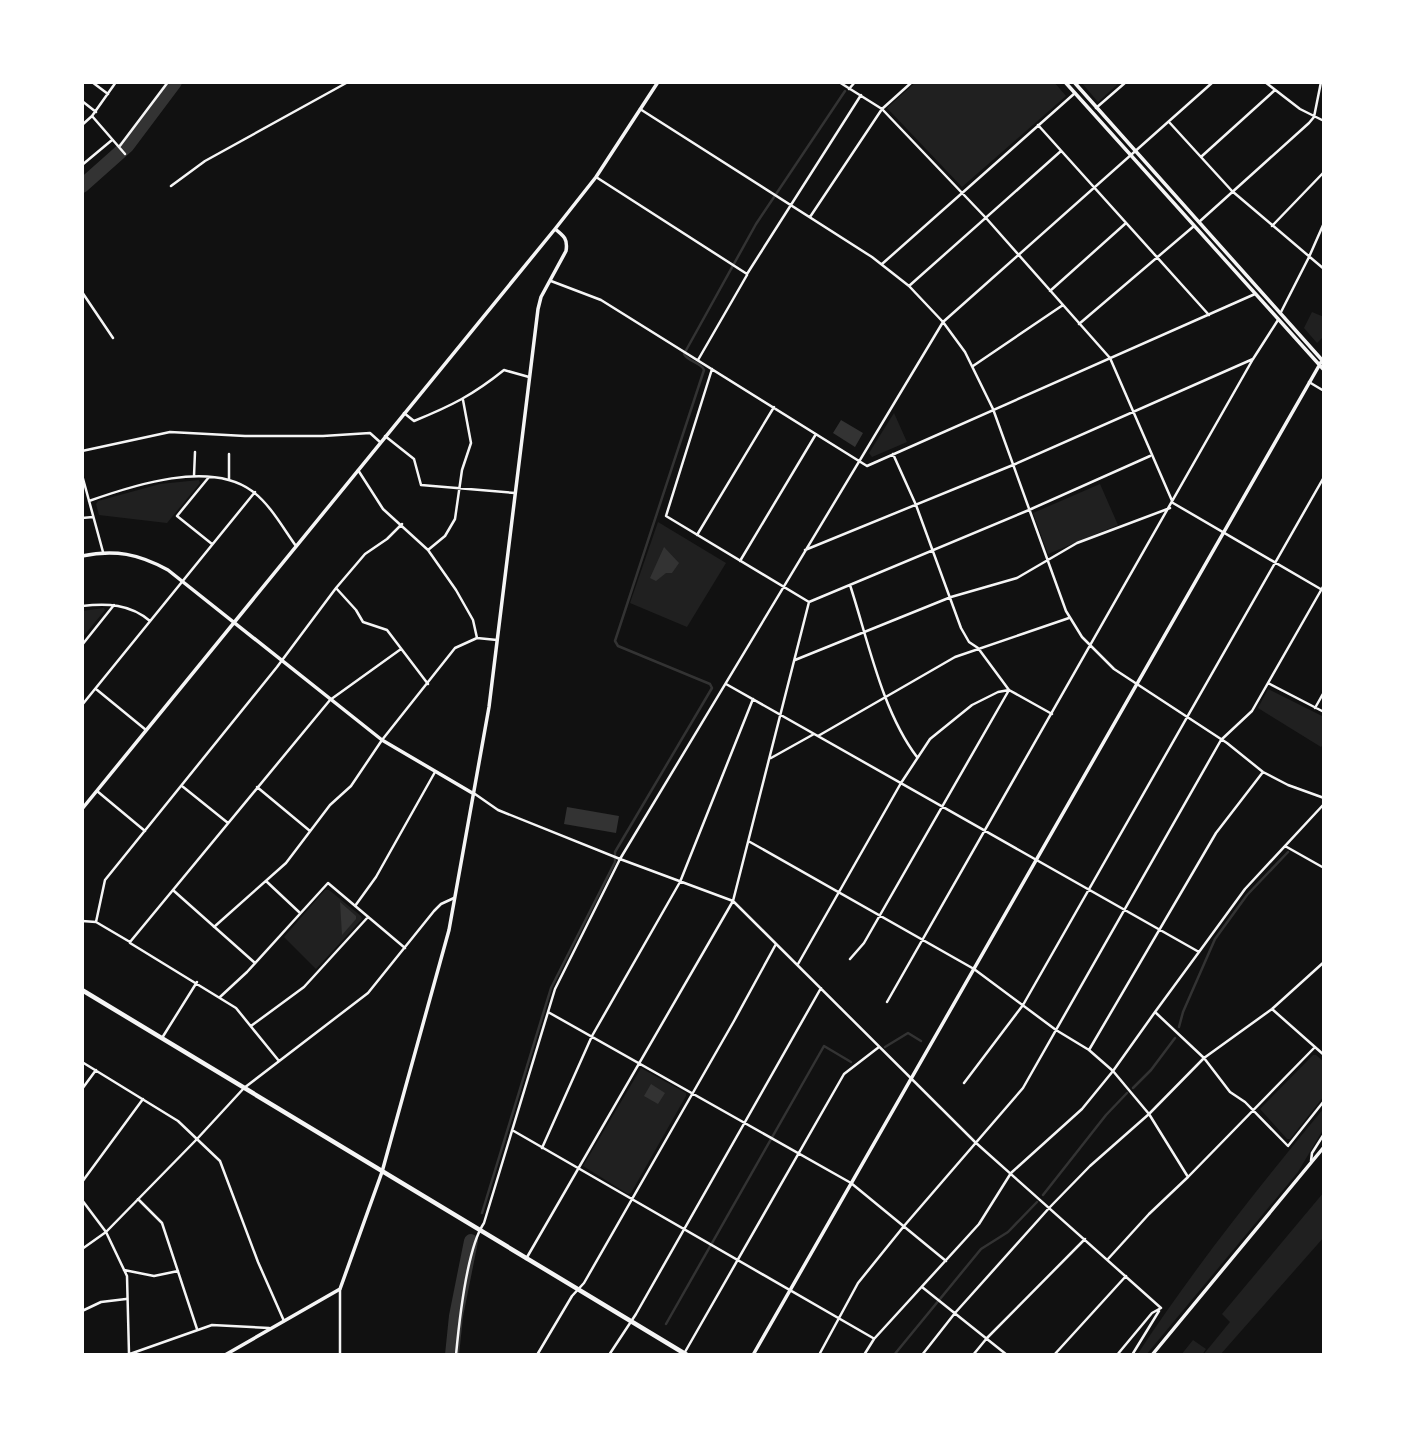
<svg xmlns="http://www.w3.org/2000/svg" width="1406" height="1437" font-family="Manrope,sans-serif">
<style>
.green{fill:#202020}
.water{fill:#333}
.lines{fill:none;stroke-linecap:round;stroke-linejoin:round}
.stream{stroke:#333;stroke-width:2.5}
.river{stroke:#333;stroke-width:14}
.minor{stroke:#f5f5f5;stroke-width:2.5}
.tertiary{stroke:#f5f5f5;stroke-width:3.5}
.primary{stroke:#f5f5f5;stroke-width:4.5}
</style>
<rect width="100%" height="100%" fill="#111"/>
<path class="green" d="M916,82H1054L1066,96L962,187L887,108Z
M1081,82H1120L1098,102Z
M1312,312L1324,317V336L1317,343L1304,328Z
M894,413L907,442L872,457L869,453Z
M199,480L200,483L167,523L99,515L96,504L98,501L160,484Z
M1100,484L1118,525L1048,554L1033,513Z
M658,522L726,563L687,627L630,603Z
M104,608L105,610L82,638V611Z
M1268,689L1324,717V743L1321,747L1258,708Z
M325,890H329L361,916L362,919L316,969L284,937Z
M1313,1055H1316L1324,1062V1096L1290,1139H1287L1260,1109Z
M641,1068L686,1093V1096L631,1193L628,1194L583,1166Z
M1324,1108V1128L1298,1172L1146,1355H1137C1194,1268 1258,1188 1324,1108Z
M1324,1192V1237L1220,1355H1203L1230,1322L1222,1314Z
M1193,1340L1206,1349L1202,1355H1181Z"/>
<path class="water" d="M841,420L863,433L855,447L833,433Z
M664,547L679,563L672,573H666L656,581L650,578Z
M567,807L619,816L616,833L564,824Z
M340,902L356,916V919L342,935Z
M651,1084L665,1093L658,1104L644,1096Z"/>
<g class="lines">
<path class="stream" d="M1179,1027L1183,1012L1215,939L1247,895L1288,852
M885,1047L908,1033L921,1041
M1133,1088L1151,1070L1175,1038
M1043,1195L1106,1115L1127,1093
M482,1213L551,988L615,862V852L712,688L710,684L618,646L615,641L704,370C701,362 688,362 684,354L756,224L845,91
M666,1324L824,1046L851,1062
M894,1355L981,1249L1008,1232L1037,1202"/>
<path class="river" d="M82,186L127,146L175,82
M452,1355L456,1316L471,1241"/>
<path class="minor" d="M92,82L108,94
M839,82L882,109L986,218L1110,358L1173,503L1324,591
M1265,82L1300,109L1324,121
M849,89L855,82
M82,101L96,112
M1096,108L1126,82
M640,109L872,257L909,286L943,322L965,352L993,409L1066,611L1082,637L1114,669L1227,743L1263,772L1288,785L1324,798
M92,116L125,154
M1169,122L1232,191L1324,269
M82,125L92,116L116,82
M1038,125L1209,315
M119,147L168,82
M1202,156L1275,90
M82,165L112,140
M596,177L747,274L861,95
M171,186L205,161L348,82
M810,217L882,109L912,82
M1199,222L1309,123L1314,117L1321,82
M1272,226L1324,172
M882,264L1075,93
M551,281L601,300L867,466L1255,294
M909,286L1061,151
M1050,291L1126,223
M82,292L113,338
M1281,312L1309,257L1324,223
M1079,324L1194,226
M698,360L747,275
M973,366L1063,305
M712,369L666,516L809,602
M1309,382L1324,391
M404,413L414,421C451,406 473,395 504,370L529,377
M385,436L414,459L421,485L515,493
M82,451L170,432L245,436H323L370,433L380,442
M893,454L916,505L961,628L969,642L978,648L1009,690L1052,714
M358,470L383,509L428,550L456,590L473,620L477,638
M82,475L103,552
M194,476L195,452
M209,477L177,516L212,544
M229,479V454
M89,501C134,485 210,460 252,491C270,504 283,528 296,546
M82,518L93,517
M697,535L774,407
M428,550L445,536L455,519L462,470L471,443L463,400
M805,550L1013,465L1253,359
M740,561L816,434
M850,585C868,640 882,711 917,757
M336,588L356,610L363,622L387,630L428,684
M809,602L1029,510L1150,456
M82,606C107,603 130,604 150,621
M82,645L114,605
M795,660L951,597L1017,578L1077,543L1170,508
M1268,683L1324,712
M726,684L1199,952L1155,1012L1204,1058L1230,1092L1245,1102L1288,1146L1324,1101
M96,689L146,730
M82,705L255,492
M1315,708L1324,692
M818,736L955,657L1069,618
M771,758L814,734
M182,786L228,823
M257,787L310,831
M97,791L145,831
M475,794L498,810L620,859L733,901L975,1142L1161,1308
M750,842L974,969L1056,1030L1089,1050L1113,1071L1149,1114L1188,1177L1149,1214L1108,1259
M1285,846L1324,868
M266,881L299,912
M174,891L255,963
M355,906L376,877L435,772
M82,921L96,922L130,942L330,700L401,649
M96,922L105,880L277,667L336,588L365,554L387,539L402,524
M214,927L286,863L330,805L351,786L382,740L455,648L477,638L497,640
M130,943L236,1008L279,1061
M1199,952L1245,889L1324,804
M850,959L864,943L1009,690
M798,964L901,783L930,739L972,705L998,692L1009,690
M220,997L247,972L328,883L405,948
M887,1002L1253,359L1278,320
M1272,1009L1324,1055
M548,1012L851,1183L946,1261
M251,1026L304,987L368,917
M162,1038L197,982
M1089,1050L1216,833L1263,772
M82,1062L178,1121L220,1161L258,1262L284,1321
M964,1083L1023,1005L1324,477
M82,1089L96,1070
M512,1130L873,1338
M542,1148L592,1036L680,882L753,699
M1311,1161L1312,1153L1324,1134
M1188,1177L1315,1047
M82,1182L143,1099
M138,1199L162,1223L197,1329
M82,1200L106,1232L127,1276L129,1354
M82,1249L106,1232L197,1139L244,1088L368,993L434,911L441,904L454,898
M526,1259L733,901L809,602
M124,1270L154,1276L178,1271
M922,1287L1007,1355
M82,1311L101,1302L126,1299
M685,1352L844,1074L879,1047
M127,1355L212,1325L269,1328
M340,1355V1289
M456,1355C459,1323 467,1248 484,1223L555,989L620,859L943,322L1213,82
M537,1355L572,1296L584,1283L734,1021L776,944
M609,1355L636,1314L821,988
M819,1355L858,1283L904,1226L1023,1088L1221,740L1252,711L1324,585
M864,1355L874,1339L979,1224L1011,1173L1082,1109L1113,1071L1155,1012
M922,1355L955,1313L1050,1207L1090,1166L1149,1114L1204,1058L1272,1009L1324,962
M973,1355L987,1338L1085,1239
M1054,1355L1126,1276
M1117,1355L1152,1313L1161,1308
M1132,1355L1159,1311"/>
<path class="tertiary" d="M1065,82L1324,370
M1074,82L1322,360
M82,556C115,549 139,554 168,570L382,740L474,794
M82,809L555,229L596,177L658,82
M225,1355L340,1289L382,1172L449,930L489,707L538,309L541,297L566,251C568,239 564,236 555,229
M753,1355L1324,357
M1152,1355L1324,1147"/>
<path class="primary" d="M82,990L687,1355"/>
</g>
<rect width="1406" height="1437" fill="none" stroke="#ffffff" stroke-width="168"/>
</svg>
